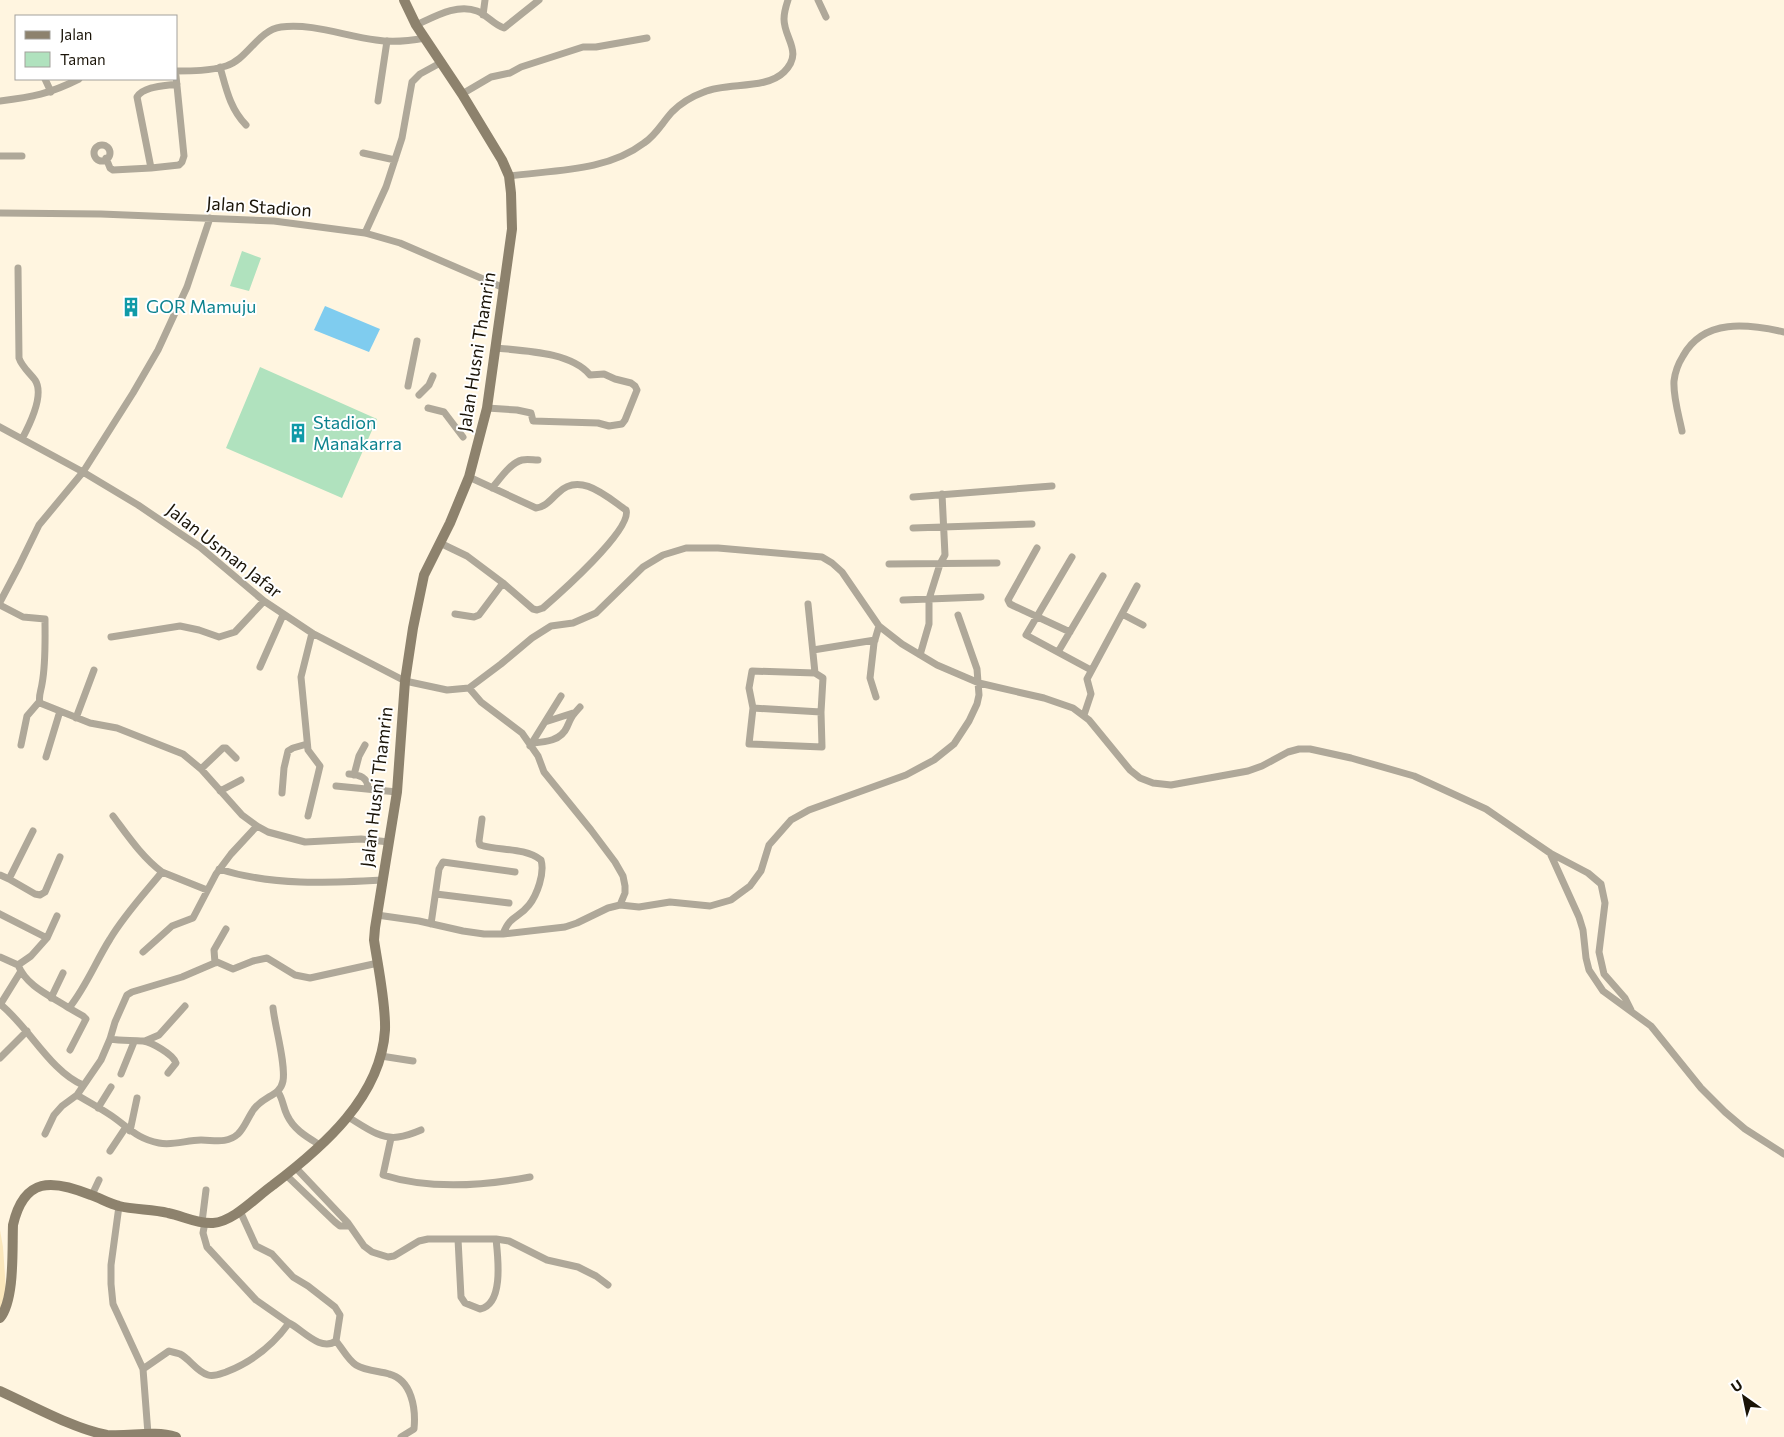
<svg xmlns="http://www.w3.org/2000/svg" width="1784" height="1437" font-family="Commissioner,sans-serif">
<style>
.built{fill:#fbe7bc}
.green{fill:#b0e2be}
.water{fill:#7fccef}
.lines{fill:none;stroke-linecap:round;stroke-linejoin:round}
.street{stroke:#afa899;stroke-width:7}
.secondary{stroke:#8d826d;stroke-width:10}
.labels{text-anchor:middle;stroke-width:4;stroke-linejoin:round;paint-order:stroke}
.street-label{font-size:18px;fill:#1a1408;stroke:#fff}
.culture-label{font-size:18px;fill:#0d838f;stroke:#fff;text-anchor:start}
</style>
<rect width="100%" height="100%" fill="#fff5e0"/>
<path class="built" d="M0,1230L3,1247L6,1290L0,1311Z"/>
<path class="green" d="M242,251L261,258L249,291L230,286Z
M260,367L377,419L342,498L226,448Z"/>
<path class="water" d="M325,306L380,329L369,352L314,330Z"/>
<g class="lines">
<path class="street" d="M818,0L826,17
M483,15L485,0
M416,25C434,17 457,3 477,11C487,15 494,25 504,28L539,0
M220,67C226,88 230,109 246,125
M176,71C192,71 210,71 226,66C247,60 258,30 281,27C312,23 345,36 376,40C393,43 409,41 425,38
M45,79L51,92
M462,94L491,77L510,73L521,67L583,47H596L647,38
M0,101C33,97 49,94 79,79
M378,101L387,41
M94 153a8 8 0 1 1 16 0a8 8 0 1 1-16 0Z
M363,153L395,160
M0,156H22
M106,158L110,168L113,170L151,168L179,165L182,162L184,156L176,76
M151,168L137,97C144,86 165,86 177,84
M509,176C553,170 606,172 644,143C656,135 662,123 672,112C680,104 693,96 704,92C727,82 766,90 784,72C804,52 784,39 784,19C784,12 786,6 788,0
M0,213L101,214L274,221L365,233L400,243L504,288
M365,233L386,187L402,138L412,82L420,74L442,62
M18,268L19,358C22,367 29,372 35,380C45,395 29,426 22,439
M408,386L417,341
M419,395L429,385L433,376
M428,408L444,412L463,437
M487,408L517,410L531,413L533,421L598,423L609,426L622,424L625,420L637,390L635,386L631,383L615,379L604,374L590,375C571,352 525,351 496,348
M0,427L83,472L138,505L200,547L264,601L312,633L405,681L447,690L469,688L501,664L532,638L551,626L573,623L596,613L643,567L663,555L686,548H718L822,557L832,563L842,572L879,626L902,644L937,665L979,683L1044,698L1073,708L1089,720L1130,770L1140,778L1153,783L1171,785L1248,771L1262,766L1288,752L1299,749H1310L1351,758L1414,776L1486,809L1550,853L1588,873L1601,884L1605,903L1599,952L1604,974L1625,998L1631,1010
M1682,431C1679,416 1673,397 1674,381C1675,372 1678,364 1683,356C1704,318 1748,324 1784,332
M469,477L536,508C546,507 551,499 558,493C580,471 607,497 626,510C633,529 558,595 543,608L537,610L533,609L503,583
M492,488C500,479 510,463 522,460C527,459 533,460 538,460
M913,497L1052,486
M913,528L1032,524
M440,543L467,556L503,583L479,615L474,617L455,614
M1037,548L1008,600L1010,604L1014,606L1070,632
M1072,557L1026,635L1091,670
M889,564L997,563
M903,600L981,597
M0,602L19,566L39,525L83,472L133,393L158,350L187,287L210,218
M808,604L815,673
M0,605L23,617L45,619C45,641 46,663 42,684C41,691 38,697 40,703L90,723L117,728L183,754L201,769L242,815L257,826L268,832L305,842L361,839L389,842
M1122,614L1143,625
M111,637L180,626L199,630L219,637L235,632L264,601
M813,650L875,640
M1058,652L1103,576
M920,655L929,624V599L940,564L945,555L942,494
M260,667L283,615
M752,671L815,673L823,678L821,712L822,747L749,744L753,708L749,688Z
M469,688L481,702L522,733L538,756L544,772L591,830L615,862L623,876L625,886V893L620,905
M876,697L870,678L874,643L879,626
M753,708L821,712
M1084,715L1091,694L1087,679L1137,586
M76,718L94,670
M545,722L573,713
M532,743C545,742 561,741 567,727C572,716 571,717 580,707
M21,745L27,716L39,702
M530,746L561,696
M46,757L60,711
M201,769L223,748H226L236,758
M349,774C360,775 368,777 368,789
M354,775L359,756L365,745
M336,786L397,792
M220,791L241,780
M282,793L284,768L288,751L293,748L307,744
M113,816C128,836 142,857 162,872
M308,816L320,766L308,750L301,677L312,633
M482,819L479,841L480,845C499,851 524,847 541,860C545,873 537,895 529,905C519,918 510,915 503,934
M1550,853L1579,917L1583,930L1586,958L1589,970L1603,991L1651,1026L1701,1088L1725,1112L1745,1129L1784,1154
M219,869C272,886 328,883 383,880
M0,875L9,879L33,831
M9,879L35,894L40,895L45,892L60,857
M436,894L509,903
M0,914L47,938L57,916
M377,915L419,921L463,931L484,934H503L565,927L577,923L608,908L620,905L639,907L670,902L710,906L731,900L750,886L761,871L769,845L791,820L809,810L906,775L934,760L954,744L969,721L977,704L979,695L977,669L958,615
M431,924L439,869L443,862L515,872
M143,952L172,926L193,918L216,874L231,854L257,826
M0,957L18,965L31,956L47,938
M215,963L214,950L226,929
M18,965C27,987 51,996 69,1008
M51,998L63,973
M0,1004C29,1027 50,1071 83,1085
M0,1005L21,971
M110,1039C122,1041 131,1040 143,1041C151,1042 173,1054 176,1063L168,1073
M145,1041L159,1035L185,1006
M70,1050L86,1019L83,1016L69,1008C86,987 96,961 110,939C125,914 144,894 162,872L207,890
M381,1056L413,1061
M0,1058L27,1031
M121,1074L134,1042
M278,1092C283,1099 283,1107 287,1115C294,1130 307,1137 320,1145
M77,1095C90,1103 104,1110 116,1119C132,1131 139,1139 159,1143C173,1146 187,1140 201,1140C214,1140 227,1144 238,1134C245,1127 248,1117 254,1109C265,1095 280,1096 283,1081C286,1064 275,1027 273,1008
M98,1108L111,1087
M348,1117C362,1125 380,1140 398,1137C406,1136 414,1133 421,1130
M130,1131L137,1098
M45,1134L54,1115L62,1106L77,1095L101,1060L110,1039L115,1022L127,995L132,992L182,977L217,962L233,969L253,961L267,958L295,975L310,978L378,963
M391,1138L383,1175C430,1190 482,1186 530,1177
M110,1151L126,1127
M295,1167L348,1223L364,1246L372,1252L388,1257L394,1256L419,1241L428,1239H496L509,1241L547,1260L578,1267L596,1276L608,1285
M286,1175L335,1222L340,1226H350
M92,1195L99,1180
M119,1206L111,1265V1284L113,1304L143,1369L148,1434
M202,1222L206,1190
M205,1222L203,1233L207,1247L256,1300L289,1323
M458,1239L461,1297L465,1303L480,1309C504,1304 498,1258 496,1239
M336,1341C342,1348 348,1360 356,1365C366,1371 379,1371 389,1374C412,1380 416,1409 414,1429L401,1437
M143,1369L169,1351C172,1352 177,1353 180,1354C190,1359 196,1371 208,1375C214,1377 220,1374 226,1372C252,1362 273,1345 289,1323C302,1329 320,1352 336,1341L340,1315L335,1307L308,1286L293,1277L272,1254L256,1246L240,1211"/>
<path class="secondary" d="M0,1318C15,1299 12,1249 13,1225C24,1177 52,1179 91,1195C100,1198 110,1204 119,1206C135,1210 152,1209 168,1213C183,1216 197,1224 213,1223C233,1222 256,1197 273,1185C323,1147 381,1097 385,1030C386,1004 378,967 374,940L375,928L397,792L405,681L413,628L424,575L450,523L469,477L487,408L512,229L511,193L509,176L502,160L462,94L416,25L404,0
M0,1391C31,1405 74,1429 107,1435C130,1437 153,1430 176,1437"/>
</g>
<defs>
<symbol id="building-bare" viewBox="-9 -9 18 18"><path d="M-4-6H4V6H1V3H-1V6H-4ZM-2.5-4.3h1.7v1.8h-1.7ZM.8-4.3h1.7v1.8H.8ZM-2.5-1h1.7V.8h-1.7ZM.8-1h1.7V.8H.8Z" fill="#0f9aa8" stroke="#fff" stroke-width="2.5" paint-order="stroke"/></symbol>
</defs>
<g fill-rule="evenodd">
<use href="#building-bare" x="117" y="293" width="28" height="28"/>
<use href="#building-bare" x="284" y="419" width="28" height="28"/>
</g>
<g class="labels">
<g class="street-label">
<text transform="translate(259 207) rotate(4)" y="6">Jalan Stadion</text>
<text transform="translate(477 352) rotate(-81)" y="6">Jalan Husni Thamrin</text>
<text transform="translate(224 551) rotate(38)" y="6">Jalan Usman Jafar</text>
<text transform="translate(377 787) rotate(-83)" y="6">Jalan Husni Thamrin</text>
</g>
<g class="culture-label">
<text x="146" y="313">GOR Mamuju</text>
<text x="313" y="429">Stadion<tspan x="313" dy="21">Manakarra</tspan></text>
</g>
</g>
<rect x="15" y="15" width="162" height="65" fill="#ffffff" stroke="#a3a19c"/>
<rect x="25" y="31" width="25" height="8" fill="#8d826d" stroke="#a3a19c"/>
<text x="60" y="40" font-size="15" fill="#1a1408">Jalan</text>
<rect x="25" y="52" width="25" height="15" fill="#b0e2be" stroke="#a3a19c"/>
<text x="60" y="65" font-size="15" fill="#1a1408">Taman</text>
<g transform="translate(1744 1397) rotate(327)" stroke="#ffffff" stroke-width="4" paint-order="stroke">
<path d="M0-4L9 19L0 12L-9 19Z" fill="#1a1408"/>
<text y="-8" font-size="14" font-weight="bold" text-anchor="middle" fill="#1a1408">U</text>
</g>
</svg>
